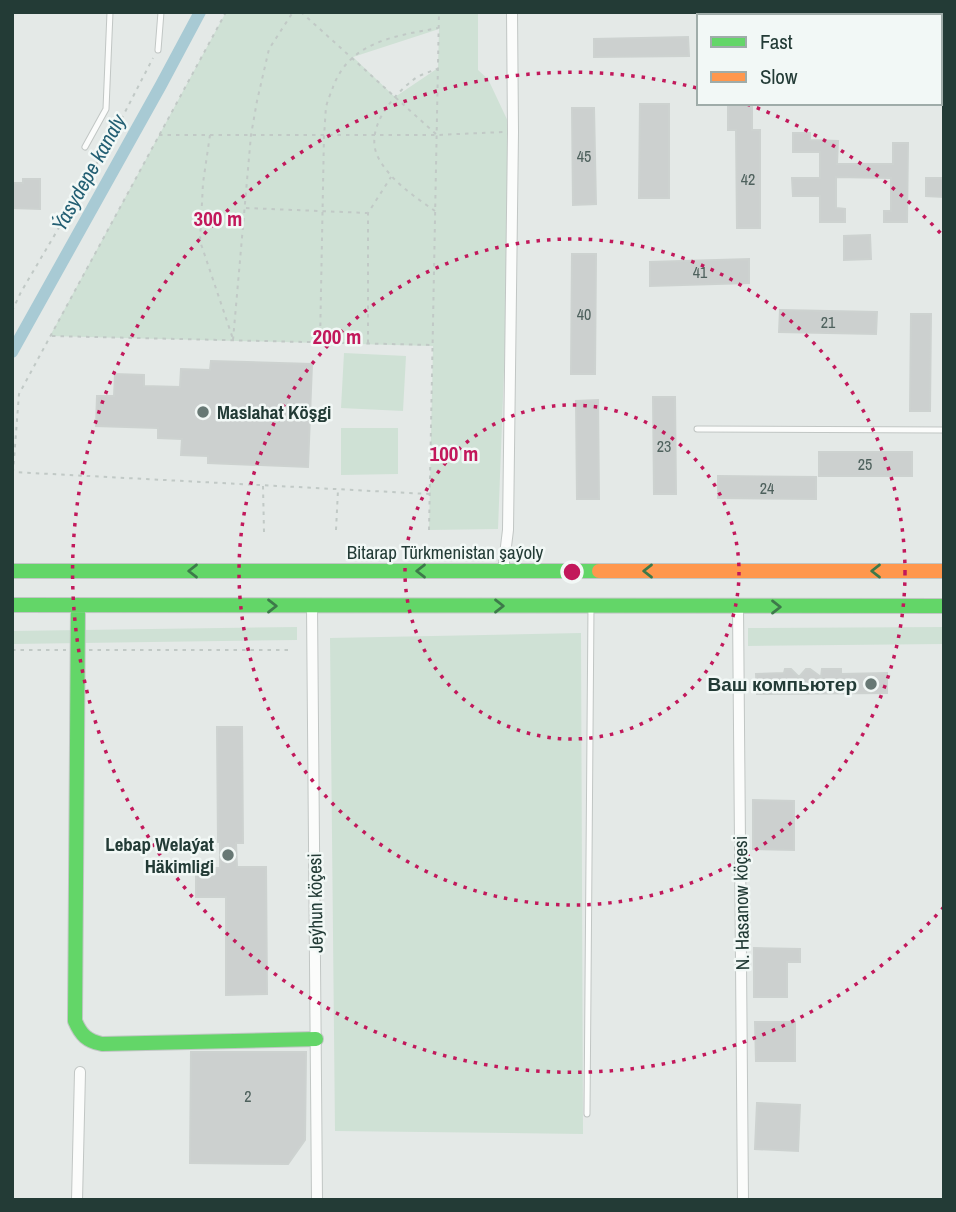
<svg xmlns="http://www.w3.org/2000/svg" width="956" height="1212" font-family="'Archivo Narrow',sans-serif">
<rect width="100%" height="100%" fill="#e4e9e7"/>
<!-- green -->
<path fill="#cfe1d5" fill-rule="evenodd" d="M226 12H478V70L488 79 513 132 498 529 429 530 433 346 50 336ZM439 29 438 68 395 97 353 57Z
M344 353 406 356 403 411 341 408Z
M341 428H398V474L341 475Z
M297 627V640L12 644V631Z
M944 627V644L748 646V628Z
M581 633 583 1134 335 1131 330 638Z"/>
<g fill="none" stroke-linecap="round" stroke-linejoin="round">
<!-- canal -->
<path stroke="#a8cad4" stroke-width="12" d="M12 352 161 85 200 12"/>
</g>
<!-- building -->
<path fill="#ccd0cf" stroke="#cdd2d0" stroke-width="2" d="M688 37 689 56 594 57V39Z
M728 103H752V130H760V228H737L736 130H728Z
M640 104H669V198H639Z
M572 108H594L596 204 573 205Z
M793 133H810V140L838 141 837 164H893V143H908L907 222H884V211H891V178L836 177V208L845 209V222H820V196H793L792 178H820V152H793Z
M926 178H944V197L926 196Z
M23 179H40V209L12 208V183H23Z
M870 235 871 259 844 260V236Z
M572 254H596L595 374H571Z
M749 259V283L650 286V262Z
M780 310 877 312 876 334 779 332Z
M911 314H931L930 411H910Z
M211 361 312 364 308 467 208 463V456L181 455 182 439 158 438V428L96 426 97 396H114L115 374 144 375V386L180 387 181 369 210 370Z
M653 397H675L676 494H654Z
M598 400 599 499H577L576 401Z
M819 452H912V476H819Z
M718 476 816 477V499L718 498Z
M785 669H791L799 677 806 669H810L821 677 822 669H841V674L887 673V693L757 694 756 674 784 673Z
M217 727H242L243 843H236L237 867H266L267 994 226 995V897H196V868H220V842H218Z
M753 800 794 801V850L753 849Z
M754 948 800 949V962H787V997H754Z
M755 1022H795V1061H756Z
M191 1052H306L305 1140 288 1164 190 1163Z
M757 1103 800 1105 798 1151 755 1149Z"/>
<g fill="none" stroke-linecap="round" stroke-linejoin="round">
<defs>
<path id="lane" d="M158 50 161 12
M85 147 106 109 110 12
M697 429 944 430
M587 1114 591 606"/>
<path id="street" d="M503 571 508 530 513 132 512 12
M312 606 317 1200
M738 607 743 1200
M77 1200 80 1072"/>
<path id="fast" d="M12 571H599
M12 605 944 606
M78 605 75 1021C81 1035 87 1041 102 1044L316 1039"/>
<path id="slow" d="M599 571H944"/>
</defs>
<!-- lane casing -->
<use href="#lane" stroke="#c1c6c4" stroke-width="7"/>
<!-- street casing -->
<use href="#street" stroke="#c1c6c4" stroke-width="12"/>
<!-- fast casing -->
<use href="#fast" stroke="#c0c6c4" stroke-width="16"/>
<!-- slow casing -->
<use href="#slow" stroke="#c0c6c4" stroke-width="16"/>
<!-- path -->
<path stroke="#c1c9c6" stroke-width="2" stroke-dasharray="3.5 5" stroke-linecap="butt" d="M226 12 19 394 13 472 429 494
M301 12 437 135
M159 135H437L503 132
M210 135 203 183 200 241 233 339
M246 208 367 213
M435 211C415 197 391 181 379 159 363 131 391 97 413 80 419 75 429 72 437 69
M12 311 21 292 110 141 153 58
M52 336 432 345
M233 340 251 135 257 101 269 49 293 12
M320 343 324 135C325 126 325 117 326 108 327 101 331 93 333 87 350 41 396 36 438 28
M368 343V213L391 177
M263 486 264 532
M336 530 338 490
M429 530 439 12
M12 650H66
M89 650H288"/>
<!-- lane -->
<use href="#lane" stroke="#fbfcfb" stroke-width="5"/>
<!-- street -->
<use href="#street" stroke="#fbfcfb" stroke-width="10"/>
<!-- fast -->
<use href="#fast" stroke="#63d668" stroke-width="14"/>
<!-- slow -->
<use href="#slow" stroke="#ff974d" stroke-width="14"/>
</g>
<!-- one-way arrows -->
<defs><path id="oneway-chevron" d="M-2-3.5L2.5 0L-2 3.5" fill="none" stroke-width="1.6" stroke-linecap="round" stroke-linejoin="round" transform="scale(1.75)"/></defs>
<g stroke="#3d794a">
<use href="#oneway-chevron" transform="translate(193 571) rotate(-180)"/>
<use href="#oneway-chevron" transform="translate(421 571) rotate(-180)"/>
<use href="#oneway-chevron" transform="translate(648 571) rotate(-180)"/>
<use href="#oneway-chevron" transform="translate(876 571) rotate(-180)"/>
<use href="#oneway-chevron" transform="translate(272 606)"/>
<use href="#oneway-chevron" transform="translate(499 606)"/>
<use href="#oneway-chevron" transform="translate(776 607)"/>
</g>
<!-- distance rings -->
<g fill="none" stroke="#c2185b" stroke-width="3.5" stroke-dasharray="3.5 7">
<circle cx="572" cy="572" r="167"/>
<circle cx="572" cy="572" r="333"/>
<path d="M944 907A500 500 0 1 1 697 88M747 104A500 500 0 0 1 944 237"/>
</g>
<!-- markers -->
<g fill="#677874" stroke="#f2f8f6" stroke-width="2.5">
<circle cx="203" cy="412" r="7"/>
<circle cx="871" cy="684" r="7"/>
<circle cx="228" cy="855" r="7"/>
</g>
<g text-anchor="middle" stroke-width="5" stroke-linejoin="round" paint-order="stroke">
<!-- number labels -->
<g font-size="16" fill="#4e615d">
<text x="584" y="162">45</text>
<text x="748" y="185">42</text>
<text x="700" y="278">41</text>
<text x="584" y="320">40</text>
<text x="828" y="328">21</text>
<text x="664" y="452">23</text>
<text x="865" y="470">25</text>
<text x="767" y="494">24</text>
<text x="248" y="1102">2</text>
</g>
<!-- poi labels -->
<g font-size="19" font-weight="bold" fill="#233b36" stroke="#f2f8f6" text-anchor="end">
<text x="217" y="419" text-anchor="start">Maslahat Köşgi</text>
<text x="857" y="691">Ваш компьютер</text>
<text x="214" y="851">Lebap Welaýat<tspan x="214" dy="22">Häkimligi</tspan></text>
</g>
<!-- street labels -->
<g font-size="19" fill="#233b36" stroke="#f2f8f6">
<text x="445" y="559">Bitarap Türkmenistan şaýoly</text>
<text transform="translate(315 903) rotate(-91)" y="7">Jeýhun köçesi</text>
<text transform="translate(741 903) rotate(-91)" y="7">N. Hasanow köçesi</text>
</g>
<!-- water labels -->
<g font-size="21" font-style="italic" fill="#225e72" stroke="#f2f8f6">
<text transform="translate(89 173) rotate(-61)" y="7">Ýasydepe kanaly</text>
</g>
</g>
<circle cx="572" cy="572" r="10" fill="#c2185b" stroke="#f2f8f6" stroke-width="3.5"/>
<g font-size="21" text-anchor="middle" font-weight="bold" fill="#c2185b" stroke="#f2f8f6" stroke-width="5" stroke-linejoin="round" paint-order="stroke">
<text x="218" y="226">300 m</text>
<text x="337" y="344">200 m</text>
<text x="454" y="461">100 m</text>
</g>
<!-- border -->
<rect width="956" height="1212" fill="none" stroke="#233b36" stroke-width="28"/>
<!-- legend -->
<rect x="697" y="14" width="245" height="91" fill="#f2f8f6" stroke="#9faca9" stroke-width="2"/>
<rect x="711" y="37" width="35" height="10" fill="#63d668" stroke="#9faca9" stroke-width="2"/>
<text x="760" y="49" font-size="21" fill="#233b36">Fast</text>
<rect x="711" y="72" width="35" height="10" fill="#ff974d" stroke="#9faca9" stroke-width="2"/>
<text x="760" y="84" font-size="21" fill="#233b36">Slow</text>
</svg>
